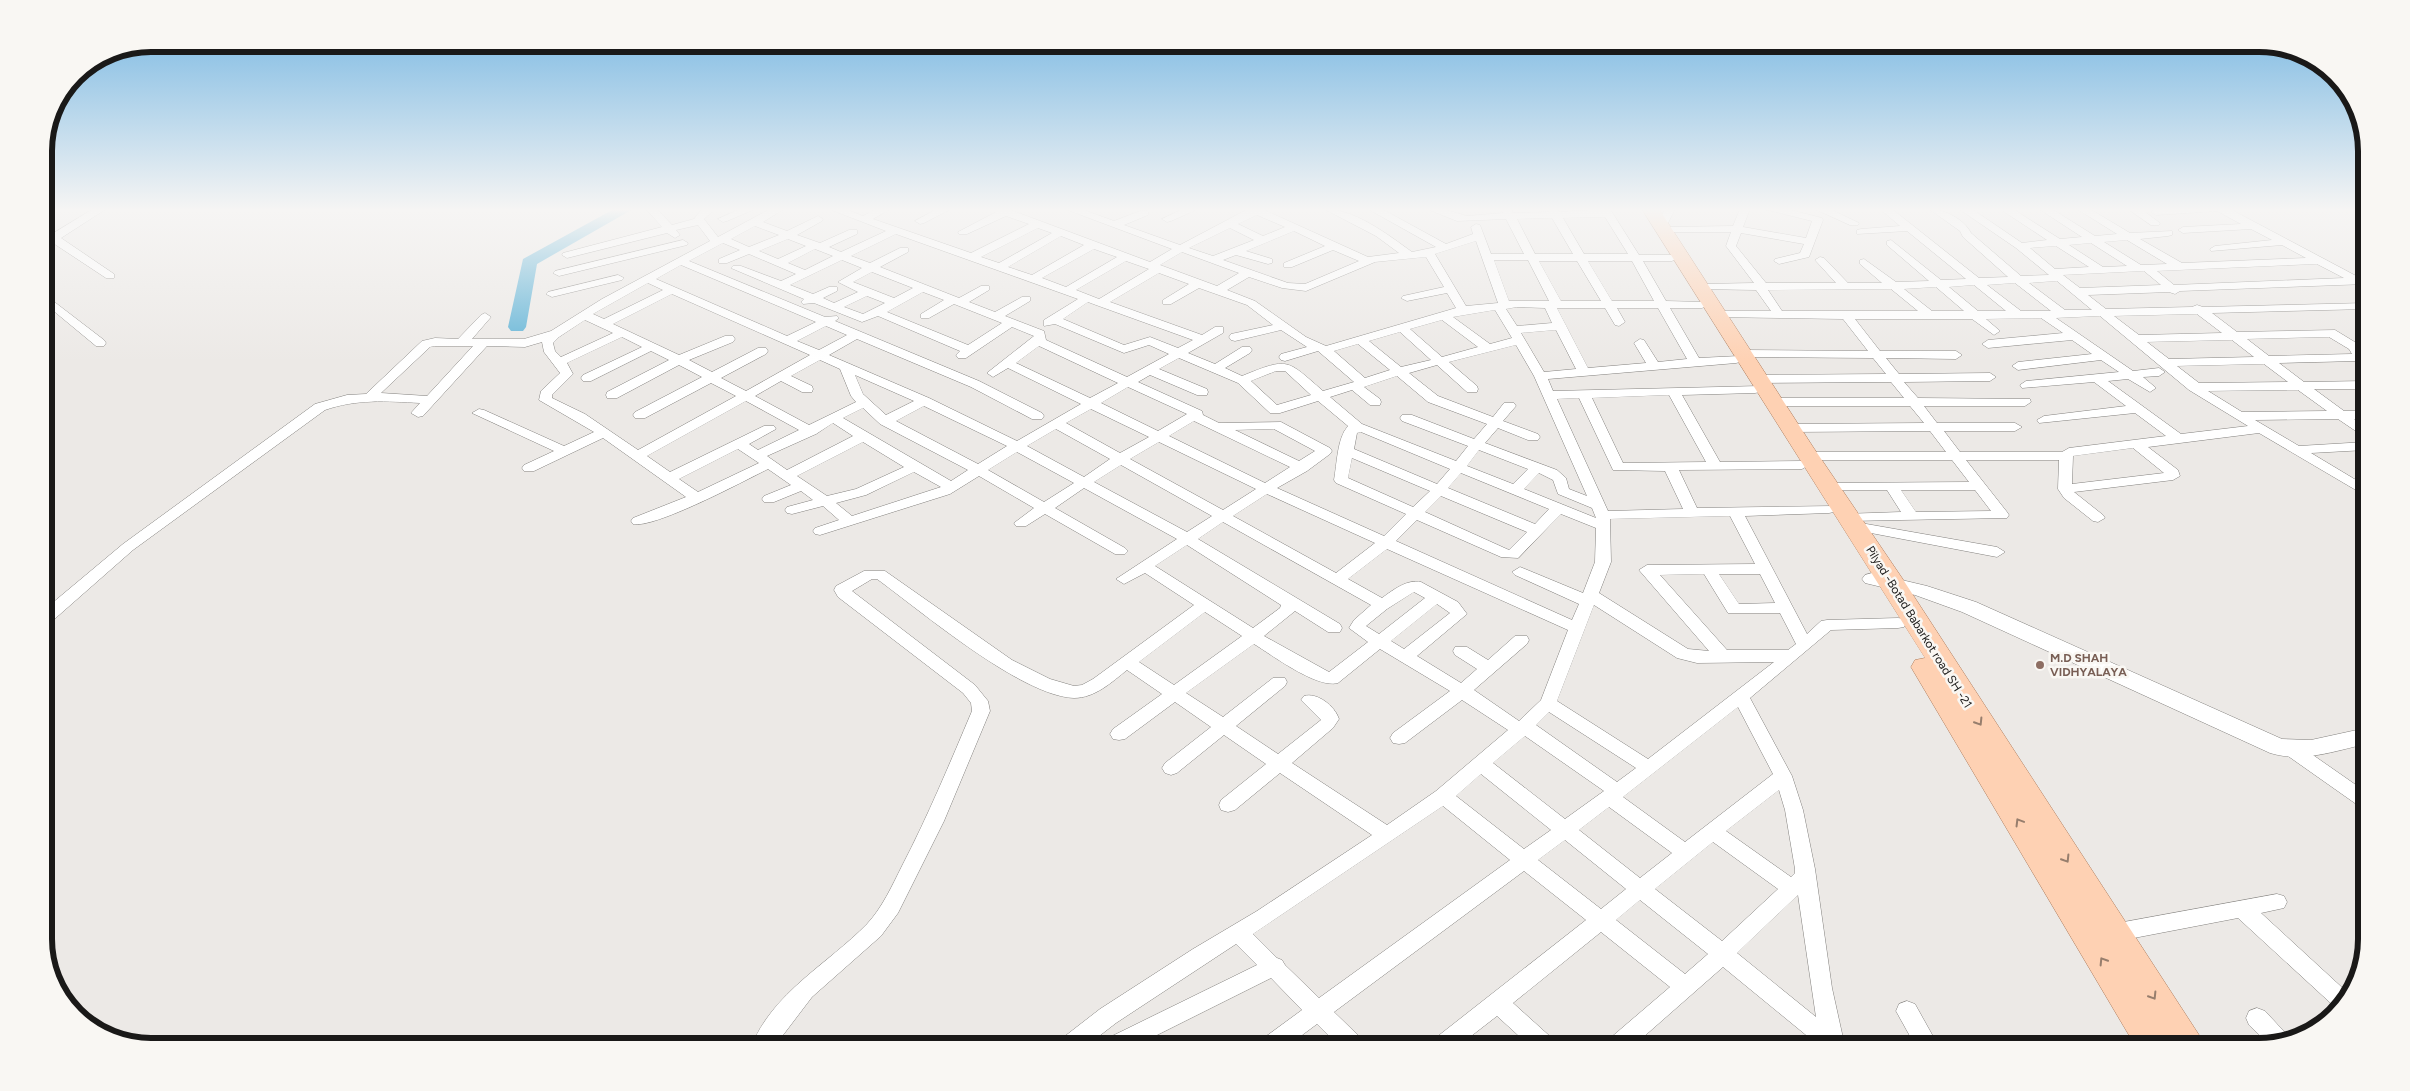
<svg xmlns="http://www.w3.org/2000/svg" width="2410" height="1091" font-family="Figtree,sans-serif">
<rect width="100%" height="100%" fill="#ece9e6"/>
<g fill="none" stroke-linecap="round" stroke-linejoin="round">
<!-- river -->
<path fill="#60b3d6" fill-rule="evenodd" d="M614 209H633L537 264 526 327 523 331H511L508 327 523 259Z"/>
<defs>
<path id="minor" d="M44 209H56L44 216Z
M93 209H106L61 238 114 274V278H106L53 243 44 247V239Z
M646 209H657L672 225 694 219 702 209H715L704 219 718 237 770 209H784L763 222 787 231 818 216 823 219 822 221 797 235 820 243 849 230H857V234L829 247 841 252 886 231 829 209H845L863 216 876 209H890L873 219 971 253 1029 224 1006 216 967 234H959L958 232 996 212 992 209H1008L1150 262 1172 249 1065 209H1081L1114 221 1140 211H1148V215L1124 225 1180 245 1248 209H1262L1368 257 1399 253 1376 236 1324 209C1355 209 1387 234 1412 252L1436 247 1368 209H1382L1446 244 1473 234 1471 227 1476 224 1480 225 1491 254H1524L1506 219 1457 221 1427 209H1443L1467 216 1503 213 1501 209H1511L1513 213 1549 212 1547 209H1557L1559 212 1610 209 1639 255H1672L1677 258 1672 261H1643L1666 301 1702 302 1708 305 1702 308H1670L1699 358 1739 356 1740 351 1744 350 1868 351 1843 319 1716 317V313L1720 311H1771L1756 290 1697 289 1695 287 1701 284 1754 283 1726 246 1731 232H1659L1656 227 1665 209H1675L1666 227 1733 226 1740 209H1750L1743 227 1806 238 1812 221 1764 209H1787L1822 218 1823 220 1809 257 1779 264 1774 261 1775 259 1800 253 1804 244 1741 233 1736 246 1766 283H1836L1815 260 1820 257 1824 258 1848 283H1882L1860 264V260L1864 259 1896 282 1929 281 1887 245V241L1891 240 1941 280 1966 279 1907 231 1857 234V230L1861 229 1900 226 1880 209H1892L1979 278 2008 277 1963 237 1960 231 1929 209C1944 209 1964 219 1971 233L2021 276 2049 275 2016 248 1959 209H1972L2022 243 2047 240 2000 209H2013L2060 239 2082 237 2039 209H2052L2095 236 2117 234 2077 209H2090L2130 233 2172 231V235L2168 236 2140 239 2182 263 2306 258 2282 245 2211 251 2210 249 2215 246 2272 240 2251 229 2183 233 2178 230 2183 227 2241 224 2217 211 2156 215 2151 212 2154 209H2230L2360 278H2366V284L2180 291 2175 294 2169 292 2088 295 2106 309 2192 307 2197 305 2203 307 2366 303V309L2212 313 2237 332 2335 330 2358 344 2366 355V370L2362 369 2357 361 2279 363 2304 382 2366 381V389H2314L2344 411H2366V419H2354L2366 428V438L2338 419 2255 420 2299 446 2366 442V450L2311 453 2366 486V496L2259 433 2148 447 2178 470 2180 476 2173 480 2074 492 2103 515 2105 518 2098 522 2093 521 2064 498 2058 489 2059 460H1966L2007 512 2009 515 2007 518 1848 521 1843 520 1841 517 1843 514 1901 512 1887 490H1828L1823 489 1821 486 1823 483 1969 482 1952 460H1808L1801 456 1808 452H1946L1930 431 1790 432 1783 428 1790 424 1924 423 1910 406H1774L1768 402 1774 398H1904L1891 382 1759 383 1753 379 1759 375 1886 374 1873 358 1741 357 1740 362 1736 363 1548 379 1553 391 1760 386 1761 389 1760 392 1755 393 1682 395 1720 462 1802 461 1809 465 1802 469 1679 470 1697 508 1834 506 1836 509 1834 512 1829 513 1745 516 1807 634 1821 621 1827 620 1898 618 1904 619 1906 623 1904 627 1898 628 1831 630 1750 698 1792 776 1803 810 1815 869 1832 988 1845 1047H1797L1806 1035 1723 967 1632 1047H1605L1608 1040 1670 987 1601 932 1513 1003 1554 1040 1557 1047H1531L1497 1016 1457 1047H1430L1433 1040 1586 920 1524 871 1334 1012 1363 1040 1366 1047H1340L1317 1024 1286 1047H1258L1261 1040 1302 1010 1271 978 1133 1047H1101L1104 1040 1257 965 1236 944 1116 1023 1085 1047H1057L1060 1040 1100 1009 1193 949 1257 911 1372 835 1280 773 1235 810 1228 812 1221 810 1219 805 1221 800 1266 764 1224 735 1177 773 1171 775 1165 773 1162 768 1165 763 1211 727 1175 702 1125 739 1119 740 1113 739 1110 734 1113 729 1162 694 1127 670C1112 682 1095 698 1074 698 1021 696 921 611 877 579H872L852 591 975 685 988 701 990 711 944 821 898 913 881 936 812 997 774 1047H751C773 992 828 964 867 924 882 908 892 886 902 866 928 816 950 763 972 711L971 703 963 693 838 597 834 590 836 586 864 571H885L1012 660 1050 679 1074 686 1082 685 1093 679 1194 605 1145 573 1124 584 1116 579 1177 539 1084 488 1055 508 1125 548 1128 551 1125 554H1115L1045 514 1026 526H1016L1014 523 1034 508 979 476 950 494 820 535 815 534 813 531 815 528 839 520 823 506 792 514 787 513 785 510 787 507 813 500 801 491 774 502H764L762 499 764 496 791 485 768 469C744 481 654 529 633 524L631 521 633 518 686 497 603 438 534 471H524L522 468 524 465 554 451 472 413 479 409 484 410 564 446 594 432 539 400 541 391 560 373 544 352 542 342 525 347 487 346 423 416 418 417 411 413 420 403C387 401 356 399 325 410L133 550 50 623 44 624V610L123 544 315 404 347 395 366 394 422 341 435 338 458 339 481 315 485 313 491 317 472 339H524L551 331 602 299 710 241 698 225 676 230 680 235 675 238 667 233 567 258 562 255 563 253 662 227ZM1257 215 1285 227 1263 236 1238 224ZM1605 217 1628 254H1584L1563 218ZM1552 218 1573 254H1535L1517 219ZM755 226 779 235 749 247 731 239ZM1038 228 1052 233 999 263 981 257ZM1230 228 1254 240 1213 256 1189 248ZM1294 231 1325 246 1284 263V267H1292L1333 250 1359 261 1305 284 1288 283 1223 260 1236 255 1268 264 1272 263V259L1246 251ZM896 234 1078 299 1044 320V326L1055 324 1124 353 1149 345 1169 354 1127 377 1046 340 1044 331 1005 316 1030 301V297H1022L995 312 969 302 989 290V286H981L959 298 880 267 908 252V248H900L870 263 851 256ZM1061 236 1084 245 1032 275 1008 267ZM788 239 806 246 778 259 759 251ZM2127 240 2167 264 2141 265 2104 242ZM1476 241 1498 303 1466 306 1435 254ZM723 243 740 250 719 259V263H727L749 254 796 274 781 281 741 266H733L731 268 804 299 801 302 803 304 814 303 862 322 878 316 960 351 956 355 958 358H966L1012 327 1034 336 987 373 993 377 1008 368 1081 404 1017 441 929 398 829 355 857 339 971 387 1032 419H1042L1044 416 1042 413 979 381 835 321 839 318 837 316 825 317 689 261ZM2091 243 2127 266 2103 267 2069 245ZM2056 246 2089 267 2055 269 2030 248ZM815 249 833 256 805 270 788 263ZM1094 249 1117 257 1066 287 1042 278ZM1182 252 1239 273 1217 286 1160 265ZM1426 257 1444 287 1403 296 1401 298 1407 301 1447 293 1456 308 1326 346 1306 337 1255 301 1227 290 1249 277 1282 288 1306 291 1375 262ZM842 260 862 268 838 282 858 292 834 303 823 298 837 291V287H829L813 294 790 285ZM1494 260H1528L1549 301H1509ZM1126 261 1149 269 1099 299 1076 290ZM1539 261H1577L1601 301H1561ZM1588 261H1632L1654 301H1612ZM2317 264 2344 278 2174 285 2157 271ZM681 265 816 322 787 336 656 279ZM2144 271 2161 285 2080 288 2063 275ZM872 272 913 288 894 298 853 282ZM1159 273 1189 284 1163 300V304H1171L1199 288 1247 305 1273 325 1231 334 1229 337 1231 340 1235 341 1281 330 1307 347 1281 354 1279 357 1281 360 1285 361 1318 351 1354 382 1323 391C1286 359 1289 357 1242 376L1225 368 1250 353 1252 350 1250 347H1242L1215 364 1188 353 1223 333V327H1215L1202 335 1110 302ZM2057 281 2092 310H2065L2029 283ZM648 283 663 290 604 319 593 314ZM2015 283 2051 311H2021L1987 285ZM1974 285 2006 311H1978L1949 287ZM1936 287 1964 311H1932L1904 289ZM1891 289 1918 311H1782L1768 290ZM923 292 944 300 921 314V318H929L954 304 1002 323 968 345 887 312ZM672 294 810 355 746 391 721 378 766 354 768 351 766 348H758L712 372 689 360 733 342 735 339 733 336H725L679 355 613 324ZM867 296 885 303 863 314 844 307ZM1088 302 1096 305 1193 340 1178 348 1150 337 1124 345 1063 319ZM1517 307 1545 308 1552 323 1517 326 1506 309ZM1557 308H1605L1615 325 1619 326 1625 322 1617 308H1658L1687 359 1658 362 1644 340 1640 339 1634 343 1646 363 1588 368ZM1495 310 1512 338 1490 344 1453 317ZM2197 314 2222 333 2139 335 2114 316ZM2100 316 2189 390 2248 426 2181 434 2108 381 2128 379 2150 392 2156 388 2143 377 2159 376 2165 372 2159 368 2133 371 2056 318ZM2041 318 2063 333 1988 340 1982 344 1988 348 2072 340 2092 354 2018 362 2012 366 2018 370 2101 360 2119 372 2026 381 2020 385 2022 388 2094 382 2126 406 2044 416 2037 420 2039 423 2135 413 2166 436 2069 448 2062 452H1960L1944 431H2015L2022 427 2015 423H1937L1924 406H2025L2031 402 2030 399 1918 398 1904 382 1990 381 1996 377 1990 373 1899 374 1886 358 1956 359 1962 355 1956 351H1880L1855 319H1972L1994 335 2000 331 1986 319ZM585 320 613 333 561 357 555 351 553 343 559 337ZM1442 320 1478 347 1442 357 1410 329ZM826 326 847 335 819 350 797 341ZM1556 330 1576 369 1544 372 1521 333ZM1400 332 1431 360 1401 367 1369 341ZM622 337 642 347 583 375 581 378 583 381H591L651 351 669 360 607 392 606 395 607 398H617L679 365 702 377 635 412 633 415 635 418H645L711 383 736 396 638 450 585 414 552 398V395L573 374 567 363ZM2329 337 2349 349 2352 354 2269 356 2247 339ZM2232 340 2254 357 2169 359 2147 342ZM1358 344 1390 370 1365 378 1334 351ZM1516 345 1534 376 1587 496 1569 489 1566 478 1557 470 1485 443 1498 428 1528 440H1538L1540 437 1538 434 1503 421 1516 406 1514 403H1504L1493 417 1438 396 1409 373 1437 365 1467 392H1477L1478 389 1477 386 1449 362ZM435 346H473L427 396 381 393 430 347ZM1039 346 1118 383 1090 398 1016 363ZM1179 358 1238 383 1270 413H1280L1318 401 1348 426C1337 438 1337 464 1334 480L1336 483 1406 514 1384 536 1277 488 1307 471 1330 454 1332 451 1330 448 1281 422 1219 423 1203 415 1202 411 1138 382 1150 375 1197 395H1207L1208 392 1207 389 1159 369ZM820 360 840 369 851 396 856 402 809 425 755 396 781 381 802 392H812L813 389 812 386 791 376ZM2264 364 2288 382 2199 383 2177 366ZM1276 371H1285L1311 395 1277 405 1251 381ZM855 375 914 401 886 415 863 394ZM1397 376 1428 402 1487 424 1474 439 1412 415H1402L1400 418 1402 421 1468 446 1456 461 1362 424 1330 397 1352 390 1370 405H1380L1381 402 1380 399 1364 387ZM1128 387 1187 414 1158 431 1101 403ZM2298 390 2327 411 2242 412 2208 391ZM1669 395 1706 462 1623 463 1592 398ZM1579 398 1613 470 1665 471 1683 509 1608 511 1557 399ZM746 401 799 430 758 450 749 444 776 429 774 426H764L670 472 647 456ZM924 406 1007 446 978 464 896 421ZM863 408 880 424 968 470 951 481 843 418ZM1091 409 1149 437 1120 453 1066 423ZM1194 421 1290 467 1265 483 1169 436ZM833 423 853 436 787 470 767 456 816 434ZM1056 429 1110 459 1084 477 1027 446ZM1274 429 1315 451 1299 461 1235 430ZM1361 432 1450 469 1437 484 1354 449 1357 433ZM863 442 904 467 856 489 827 496 797 476ZM1159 442 1256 489 1223 510 1130 459ZM2133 448 2164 473 2072 484 2073 456ZM738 449 759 463 698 492 679 479ZM1479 450 1528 469 1513 484 1467 466ZM1017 452 1074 483 1044 502 988 470ZM1352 458 1430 491 1413 507 1348 478ZM1121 465 1212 516 1187 532 1094 482ZM914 472 941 487 852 516 836 503 866 495ZM1461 473 1549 509 1535 524 1448 488ZM1539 473 1553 480 1558 494 1592 508 1596 518 1524 489ZM1901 490H1975L1991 511 1916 512ZM1267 494 1375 543 1336 573 1233 516ZM1441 496 1527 532 1509 550 1425 512ZM1561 514 1596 528 1595 562 1583 593 1525 569 1520 567 1512 572 1515 575 1579 604 1572 620 1396 541 1417 520 1501 557 1518 558ZM1730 516 1755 564 1647 565 1639 570 1709 651 1688 649 1599 593 1611 562 1610 519ZM1223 522 1371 605 1354 620 1349 628 1368 642 1329 672 1264 636 1295 611 1328 632H1340L1342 628 1340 624 1198 539ZM1187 545 1281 605 1280 608 1253 628 1155 566ZM1387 549 1568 630 1541 700 1519 721 1474 690 1527 644 1529 640 1527 636H1515L1488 660 1467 647H1455L1453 651 1455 655 1477 669 1461 683 1417 656 1467 614 1458 602 1421 582C1407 579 1393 590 1382 598L1348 579ZM1704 574 1728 613H1780L1796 644 1788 650H1727L1660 575ZM1719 574H1760L1775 603 1739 604ZM1414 592 1425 598 1379 634 1366 626 1387 609ZM1437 604 1450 613 1404 649 1391 641ZM1594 605 1677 658 1697 663 1774 662 1648 759 1557 701ZM1205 612 1242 636 1174 685 1139 662ZM1254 644C1272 655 1317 689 1338 683L1380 649 1450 691 1393 733 1390 738 1393 743 1399 744 1405 743 1462 700 1508 730 1436 791 1387 825 1292 763 1333 728 1339 719C1335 706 1317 692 1304 696L1301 700 1321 720 1278 754 1236 726 1285 686 1287 682 1285 678H1273L1223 717 1186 693ZM1738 707 1773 774 1685 842 1623 797ZM1549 712 1636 768 1617 782 1536 725ZM1525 736 1604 791 1565 819 1493 763ZM1481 774 1551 830 1524 849 1456 796ZM1779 790 1785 810 1795 869V873L1791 877 1726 831ZM1443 806 1510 860 1319 998 1285 965 1282 960 1277 958 1253 934ZM1609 807 1672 853 1640 878 1579 830ZM1565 840 1626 889 1601 909 1538 860ZM1713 842 1778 889 1722 941 1655 889ZM1798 895 1816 1017 1737 953ZM1640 900 1708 954 1685 974 1616 920Z
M740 209 753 210 727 221 723 222 718 219Z
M937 209H951L924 223 920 224 915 221Z
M1183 209H1198L1171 221 1167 222 1162 219Z
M1815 209H1830L1859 223 1858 225H1850Z
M2128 209H2141L2160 223 2159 225H2151Z
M683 240 688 243 687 245 559 276 553 273 555 271Z
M618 275 624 278 622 280 552 297 546 294 548 292Z
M44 294 104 340 106 343 104 346H96L44 303Z
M1855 522 1997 547 2005 552 1997 557 1850 529 1848 526Z
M2294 744 2300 746 2366 792V808L2359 806 2288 756 2285 751 2288 746Z
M2277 894 2284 896 2287 902 2284 908 2261 913 2348 993 2336 1008 2238 918 2113 942 2106 939 2103 933 2106 927 2113 924Z
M1907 1001 1915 1004 1939 1047H1916L1896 1011 1899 1004Z
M2257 1008 2265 1011 2290 1038 2269 1044 2249 1025 2246 1018 2249 1011Z"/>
<path id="tertiary" d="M1872 573 1927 586 1976 602 2282 739 2311 740 2366 728V744C2334 751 2303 763 2270 753L1962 612 1915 595 1865 583 1862 579 1865 575Z"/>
<path id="primary" d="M1642 209H1659L1813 447 1902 578 2199 1035 2204 1047H2136L1911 667 1915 660 1925 658Z"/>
</defs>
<!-- minor casing -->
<use href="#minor" stroke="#83817e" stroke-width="1"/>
<!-- tertiary casing -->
<use href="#tertiary" stroke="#83817e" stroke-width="1"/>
<!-- primary casing -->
<use href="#primary" stroke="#ae7c5c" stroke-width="1"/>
<!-- minor -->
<use href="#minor" fill="#fff" fill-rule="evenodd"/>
<!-- tertiary -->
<use href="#tertiary" fill="#fff" fill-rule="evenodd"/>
<!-- primary -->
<use href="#primary" fill="#fed1b3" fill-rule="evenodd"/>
</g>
<!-- one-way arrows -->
<defs><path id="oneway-chevron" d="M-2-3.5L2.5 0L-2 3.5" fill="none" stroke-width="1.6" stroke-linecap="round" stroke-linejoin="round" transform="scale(1.25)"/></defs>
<g stroke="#977e6d">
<use href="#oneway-chevron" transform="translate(1979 722) rotate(58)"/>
<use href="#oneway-chevron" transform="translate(2019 822) rotate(-121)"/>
<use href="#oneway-chevron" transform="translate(2066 859) rotate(58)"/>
<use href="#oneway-chevron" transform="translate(2103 961) rotate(-122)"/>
<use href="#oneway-chevron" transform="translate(2153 996) rotate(58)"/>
</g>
<!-- sky -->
<linearGradient id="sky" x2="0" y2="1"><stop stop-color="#71b4e1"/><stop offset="0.58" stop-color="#f6f5f4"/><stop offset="1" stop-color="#f6f5f4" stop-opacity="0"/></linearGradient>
<rect width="2410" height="362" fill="url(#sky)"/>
<!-- markers -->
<circle fill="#8d6e63" stroke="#f9f7f3" stroke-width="2" cx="2040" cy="665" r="5"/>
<g text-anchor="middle" stroke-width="5" stroke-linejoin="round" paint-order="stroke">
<!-- street labels -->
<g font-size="12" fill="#1a1918" stroke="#f9f7f3">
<text transform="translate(1919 627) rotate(58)" y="4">Pilyad -Botad Babarkot road SH -21</text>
</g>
<!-- education labels -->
<g font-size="12" font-weight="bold" fill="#785e54" stroke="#f9f7f3" text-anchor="start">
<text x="2050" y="662">M.D SHAH<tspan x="2050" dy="14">VIDHYALAYA</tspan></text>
</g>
</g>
<!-- crop -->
<path d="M0 0H2410V1091H0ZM151 52H2259A99 99 0 0 1 2358 151V939A99 99 0 0 1 2259 1038H151A99 99 0 0 1 52 939V151A99 99 0 0 1 151 52Z" fill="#f9f7f3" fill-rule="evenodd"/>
<path fill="none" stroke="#1a1918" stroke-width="6" d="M151 52H2259A99 99 0 0 1 2358 151V939A99 99 0 0 1 2259 1038H151A99 99 0 0 1 52 939V151A99 99 0 0 1 151 52Z"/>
</svg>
